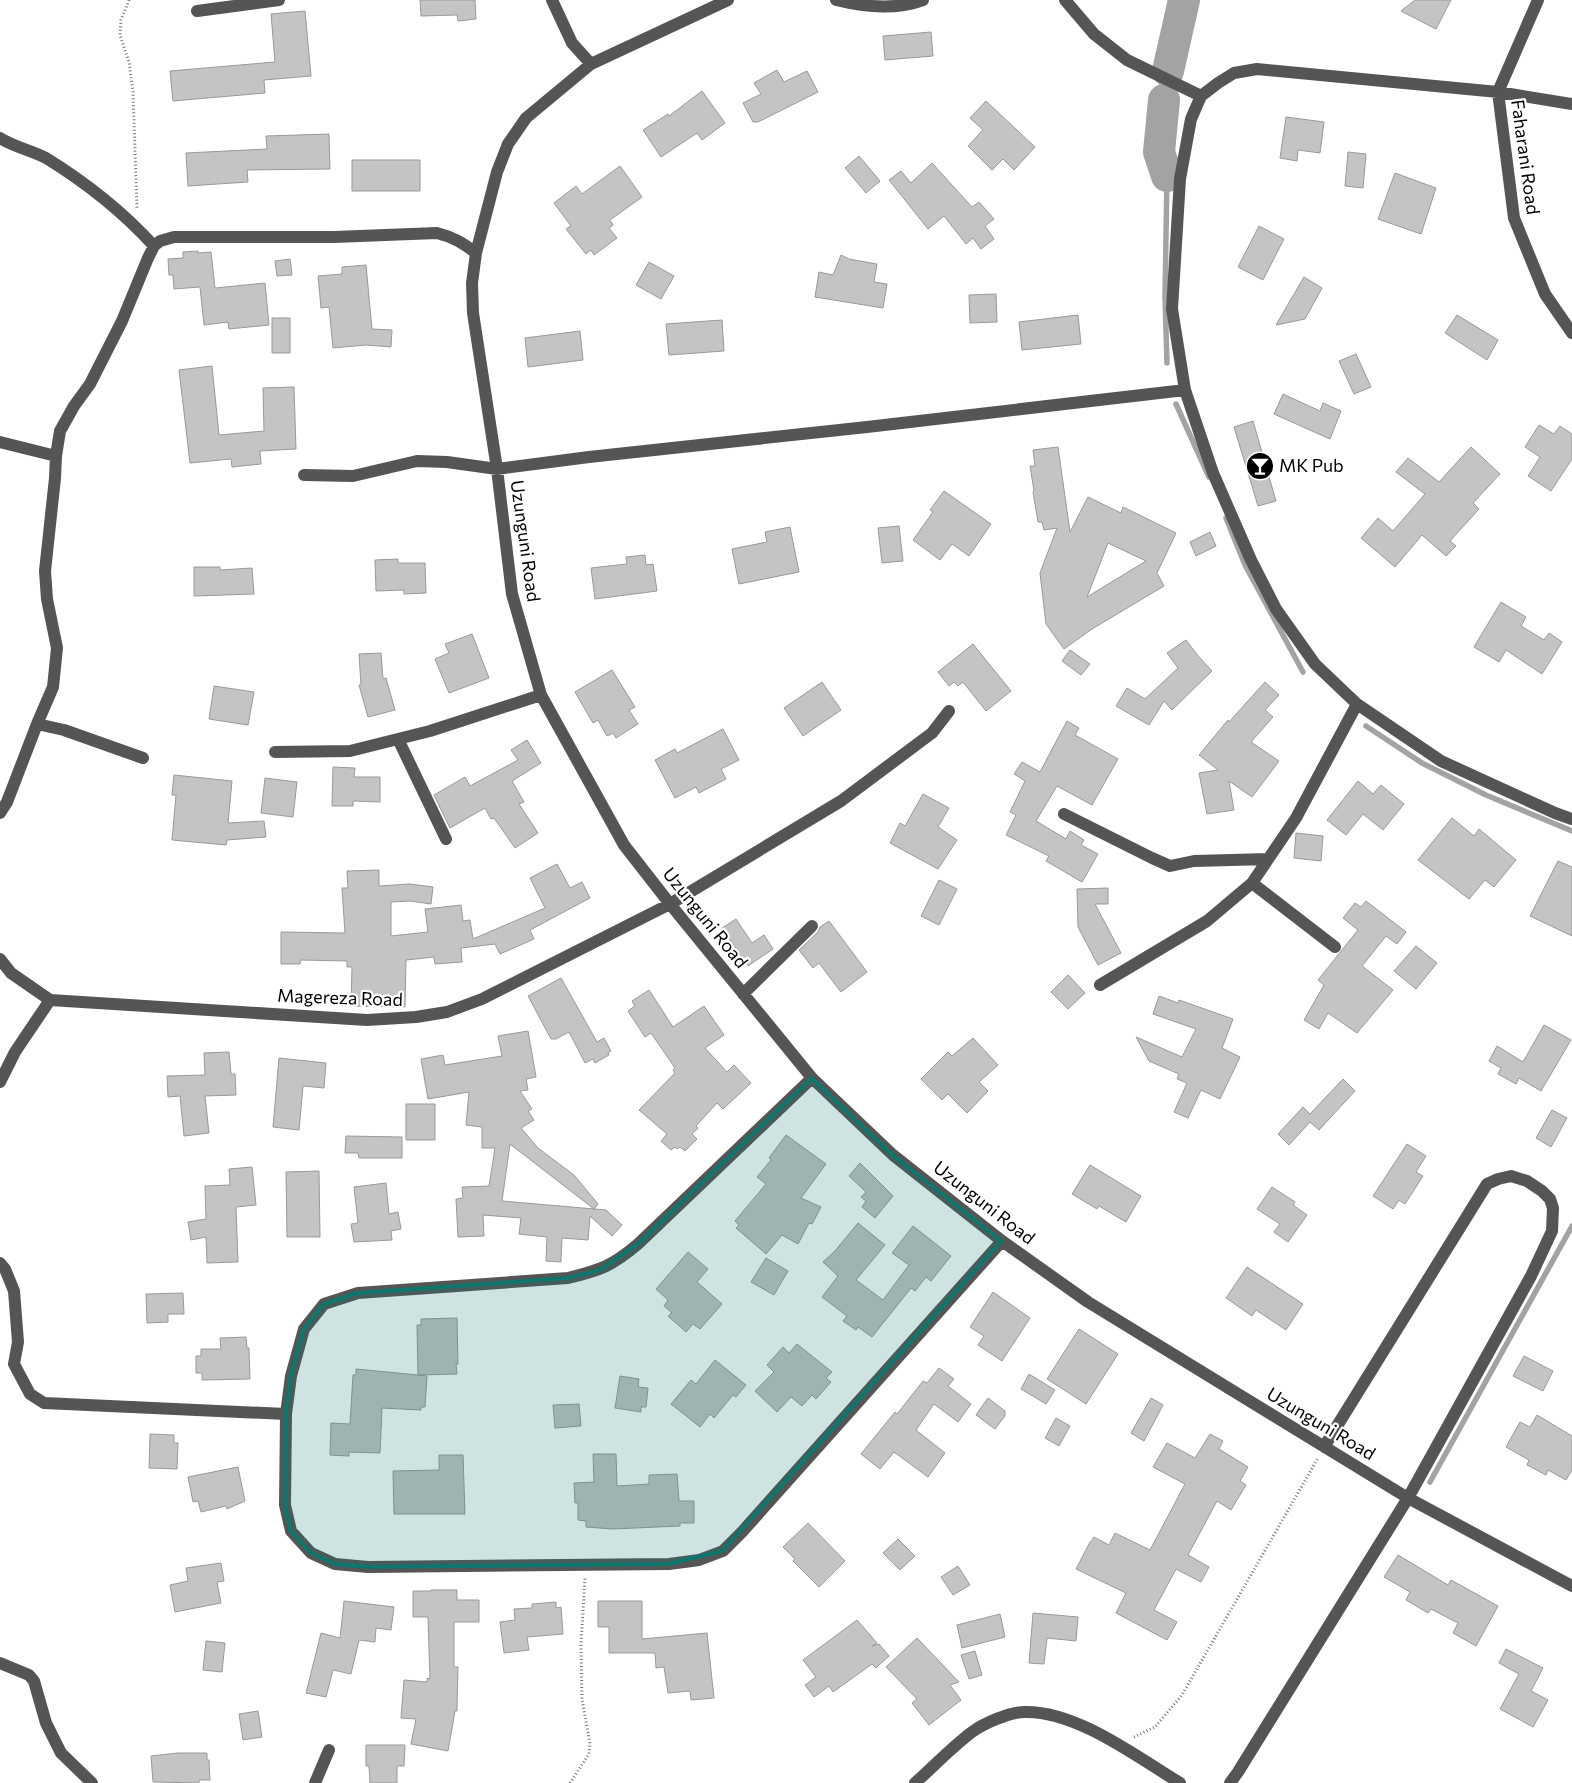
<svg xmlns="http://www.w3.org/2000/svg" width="1572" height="1783" font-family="Commissioner,sans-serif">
<rect width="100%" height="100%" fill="#fff"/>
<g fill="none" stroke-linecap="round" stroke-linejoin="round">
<!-- stream -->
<path stroke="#a3a3a3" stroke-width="5.5" d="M1167 363 1165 297 1167 176
M1176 404 1209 477
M1226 518 1245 565 1303 672
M1366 726 1422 763 1486 795 1572 831
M1430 1482 1572 1226"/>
<!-- river -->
<path stroke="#a3a3a3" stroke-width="32" d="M1168 71 1184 0
M1164 100 1159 152 1167 176"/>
</g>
<!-- building -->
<path fill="#c4c4c4" stroke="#999" fill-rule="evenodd" d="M420 0H475L476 19 458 21 457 15 421 16Z
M1415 0H1451L1436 29 1401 11Z
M305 11 311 76 264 80 265 93 173 101 170 71 275 62 271 14Z
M931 32 933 56 885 60 883 36Z
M777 70 784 82 807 71 818 92 758 122H753L743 103 761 94 754 83Z
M702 91 725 123 702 140 697 133 661 157 643 130 668 114 669 116Z
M986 101 1035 147 1014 170 1003 159 992 170 968 146 983 130 970 118Z
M1286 117 1324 122 1320 153 1298 150 1297 161 1280 158Z
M329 134 330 169 247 170 248 182 188 186 186 153 267 149 266 136Z
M1348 152 1366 154 1363 188 1345 186Z
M859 156 880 181 866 193 845 168Z
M352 160H420V191H352Z
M932 163 972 207 979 202 994 219 985 226 994 239 981 249 973 238 966 244 944 216 928 229 889 180 901 171 911 183Z
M620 166 642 197 610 220 613 225 609 228 617 238 594 255 591 250 586 254 566 229 571 226 554 203 576 186 582 194Z
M1395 173 1436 188 1421 234 1378 219Z
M1259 226 1284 239 1263 280 1238 267Z
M198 251V253L211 252 215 288 265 283 269 325 229 329 228 322 204 325 200 287 174 289 173 275H169L168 259 183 258V252Z
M841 255 849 259 877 264 874 282 887 284 883 308 815 297 819 272 833 275Z
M290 259 292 275 277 276 275 261Z
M649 262 674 276 661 299 636 285Z
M366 265 372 329 392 330 391 347 366 345 333 348 329 307 321 308 318 276 342 274V267Z
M1304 277 1322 288 1305 319 1276 325Z
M996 294 997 322 970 323 969 295Z
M1078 315 1081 344 1022 350 1019 322Z
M1457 315 1498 340 1487 360 1445 333Z
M272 318H290V353H272Z
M722 320 724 351 669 355 666 324Z
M580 331 583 360 528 367 525 338Z
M1356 354 1371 387 1354 394 1339 361Z
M212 366 219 435 264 431 263 388 294 387 296 449 260 451 261 464 232 467 231 459 190 463 179 370Z
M1283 394 1320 411 1323 403 1341 411 1330 439 1274 414Z
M1253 421 1276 501 1258 506 1234 427Z
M1539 425 1554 434 1560 426 1572 434V459L1551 491 1528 476 1540 457 1525 447Z
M1058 447 1070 532 1088 497 1121 513 1123 507 1176 533 1157 573 1164 586 1092 629 1064 649 1046 624 1040 573 1057 528 1044 530 1042 522H1038L1033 492 1034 491 1030 466H1035L1033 450ZM1108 543 1146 561 1087 597Z
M1471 447 1500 474 1473 503 1479 509 1450 541 1456 546 1446 556 1422 535 1395 567 1361 538 1378 518 1393 531 1425 494 1396 472 1408 458 1439 482Z
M944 491 991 524 969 556 952 544 940 560 913 540 933 512 930 510Z
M899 526 903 561 882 563 878 528Z
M790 527 799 572 739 584 732 549 767 542 765 532Z
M1210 532 1216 546 1196 556 1190 542Z
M645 555 646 565 653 564 657 591 595 599 591 568 627 564 626 557Z
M398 559V563H425L426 593 404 594V590L376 591 375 560Z
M194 567H220V570L252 568 254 594 194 596Z
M1501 602 1526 617 1521 626 1544 640 1549 633 1562 642 1542 674 1506 650 1499 662 1474 647Z
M472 634 489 678 449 693 435 659 449 653 445 644Z
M1186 640 1199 657 1212 671 1172 710 1164 701 1149 725 1116 706 1127 688 1145 699 1178 668 1167 653Z
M973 644 1011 691 986 711 963 682 958 686 954 682 949 686 938 672Z
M1070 650 1090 664 1081 675 1062 661Z
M381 653 383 679 386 678 395 710 368 717 359 685H361L359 654Z
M612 670 635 707 629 710 638 724 616 738 613 733 607 736 598 720 593 723 575 692Z
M822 682 841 710 803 736 784 708Z
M1265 682 1279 695 1265 710 1273 717 1251 742 1279 761 1252 797 1229 781 1234 810 1207 814 1199 773 1218 770 1199 755 1228 720 1229 722Z
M214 686 254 692 248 725 209 719Z
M1067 721 1079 728 1075 735 1118 759 1092 805 1057 786 1036 821 1066 839 1070 831 1084 840 1081 845 1098 854 1082 882 1046 861 1049 856 1006 835 1016 815 1010 812 1025 781 1014 774 1022 762 1040 772Z
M723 729 739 760 721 769 726 779 699 793 696 787 675 798 655 760 675 749 677 753Z
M527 740 541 763 512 781 524 802 519 804 538 833 515 848 494 818 491 819 485 808 450 828 434 795 465 777 470 786 518 760 511 750Z
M333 767 355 768 354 777H380V802L353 801V806H332Z
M174 775 232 781 228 823 264 821 266 837 227 840 226 845 172 840 176 795H172Z
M265 778 297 782 293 817 261 813Z
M1358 781 1373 794 1381 785 1404 804 1383 830 1363 814 1346 835 1327 820Z
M923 794 949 808 938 827 957 840 938 869 890 843 900 823 905 826Z
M1452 818 1474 836 1479 829 1516 860 1494 887 1485 880 1469 899 1418 860Z
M1296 833 1323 836 1321 861 1294 858Z
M1558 861 1572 867V936L1530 916Z
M557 864 570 888 582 882 590 898 530 930 534 939 500 954 495 944 461 948 462 962 435 964 434 957 406 960 405 1007 351 1006 352 967H347V961L301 960 300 964H281V932L345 933 342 888H348L347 871 379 870V886L410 884 433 887 431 904 410 901 391 902V936L428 932 425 909 461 905 463 921 470 920 473 939 545 908 530 878Z
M939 880 957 889 939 925 921 916Z
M1108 888V904H1095L1121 953 1098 965 1078 927 1077 889Z
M1366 901 1406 932 1397 944 1386 936 1362 966 1393 990 1357 1033 1328 1013 1319 1029 1304 1020 1324 985 1318 980 1358 930 1343 918 1355 903 1361 907Z
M736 919 752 943 764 935 773 949 748 966 722 928Z
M829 921 867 972 841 992 819 963 813 968 799 950 818 932 820 927Z
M1416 946 1437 963 1416 989 1394 971Z
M1068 975 1085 993 1068 1009 1051 992Z
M561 978 597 1042 604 1038 611 1051 608 1053 609 1055 595 1063 593 1059 585 1063 569 1032 556 1039H551L528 996Z
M649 990 673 1027 704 1006 724 1035 705 1048 727 1072 734 1065 751 1083 723 1109 717 1103 696 1126 698 1128 692 1134 697 1139 685 1151 680 1147 677 1149 675 1147 671 1150 661 1141 667 1134 639 1110 675 1073 673 1070 675 1068 651 1033 645 1037 628 1011 635 1006 632 1001Z
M1159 996 1178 1003 1179 1000 1233 1019 1222 1048 1240 1057 1220 1099 1201 1090 1188 1118 1174 1112 1187 1083 1177 1079 1179 1074 1149 1061 1136 1037 1182 1057 1196 1029 1153 1014Z
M1544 1025 1571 1040 1541 1091 1519 1078 1516 1084 1498 1074 1501 1068 1489 1061 1497 1046 1523 1062Z
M528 1031 536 1077 526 1079 528 1090 520 1091 532 1109 528 1111 534 1120 521 1128 538 1148 574 1175 598 1204 594 1209 510 1144 502 1201 606 1210 622 1225 612 1236 590 1216 588 1240 562 1238 561 1262 546 1261 547 1237 519 1234 521 1218 483 1215 484 1236 458 1237 456 1199 463 1198 462 1187 489 1186 495 1148H482V1127L466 1125 469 1092 428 1099 421 1059 443 1055 445 1065 502 1056 498 1036Z
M973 1038 998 1065 979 1082 988 1091 967 1113 948 1094 942 1100 921 1079 948 1052 952 1056Z
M229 1052 231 1074H235L236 1095 205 1096 209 1133 184 1136 180 1096 168 1097 167 1076 205 1075 204 1053Z
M279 1058 326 1063 324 1088 303 1086 299 1130 273 1127Z
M1343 1079 1355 1091 1319 1130 1310 1122 1289 1145 1278 1134 1303 1107 1310 1114Z
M406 1104H435V1140H406Z
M1552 1110 1567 1118 1551 1147 1536 1138Z
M786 1135 826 1164 801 1198 821 1207 812 1224 809 1223 798 1244 782 1235 766 1254 736 1228 739 1225 735 1221 766 1184 757 1177 771 1160 769 1158Z
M346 1136 402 1137V1158H359L358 1153H345Z
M1407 1144 1426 1156 1416 1172 1423 1176 1405 1204 1399 1200 1393 1209 1373 1196Z
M860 1163 893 1196 875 1218 862 1207 866 1201 861 1197 866 1192 849 1176Z
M1090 1165 1141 1196 1126 1222 1099 1206 1097 1209 1072 1194Z
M252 1167 256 1205 236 1207 238 1262 207 1263 206 1237 191 1240 188 1222 206 1219 205 1186 230 1185 229 1169Z
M319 1171 320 1237H287L286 1172Z
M386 1183 389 1214 398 1212 401 1229 391 1231 392 1240 354 1242 351 1224 358 1223 354 1187Z
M1272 1187 1295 1202 1293 1205 1307 1215 1288 1242 1274 1232 1280 1224 1257 1209Z
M858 1223 885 1245 856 1280 883 1300 909 1265 892 1253 913 1226 951 1256 931 1281 926 1277 915 1291 911 1288 872 1337 858 1327 856 1330 843 1321 847 1316 822 1297 838 1276 823 1262 835 1251Z
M688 1252 708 1269 697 1282 722 1304 700 1329 693 1324 686 1332 668 1316 672 1313 664 1306 668 1300 656 1289Z
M766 1258 788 1271 774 1295 751 1282Z
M1247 1267 1303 1304 1286 1330 1256 1310 1252 1316 1226 1298Z
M993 1292 1030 1318 1002 1361 978 1345 984 1336 970 1327Z
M183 1293 184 1314H168V1322L147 1323 146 1294Z
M457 1318 458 1364H456L457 1374 418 1375 427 1376 425 1407H421V1410L382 1408 380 1453 349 1452V1456L330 1455 331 1423 350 1424 353 1375H356V1369L418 1375 417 1325H421V1319Z
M1079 1329 1118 1354 1086 1404 1047 1379Z
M246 1337 247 1348H249L250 1379 202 1380V1373H196V1356H201V1349H221L220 1338Z
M797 1344 832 1372 826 1378 831 1382 816 1399 812 1395 802 1406 791 1397 777 1412 755 1391 774 1372 767 1365 783 1347 789 1353Z
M1524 1356 1553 1371 1543 1391 1513 1376Z
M715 1360 746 1385 736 1397 733 1395 714 1418 710 1414 700 1427 671 1404 691 1380 696 1384Z
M939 1368 954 1379 948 1386 971 1404 958 1422 934 1404 916 1430 945 1453 928 1477 894 1452 880 1469 861 1454 895 1412 897 1414 923 1381 927 1383Z
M1029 1374 1055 1390 1046 1404 1021 1389Z
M620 1376 639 1379 638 1387 648 1388 646 1407H641V1412L615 1408Z
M988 1398 1005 1411V1416L995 1429 976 1415Z
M1151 1398 1163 1405 1144 1441 1131 1433Z
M579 1404 581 1426 555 1428 553 1405Z
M1537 1415 1572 1436V1470L1566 1480 1548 1470 1546 1475 1527 1465 1529 1460 1506 1447 1520 1422 1530 1427Z
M1056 1418 1070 1426 1059 1446 1045 1438Z
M150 1434 174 1435V1443H178L177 1469 149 1468Z
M1210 1434 1223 1441 1219 1449 1248 1467 1240 1481 1246 1485 1231 1510 1217 1501 1188 1555 1209 1567 1201 1582 1176 1569 1154 1610 1177 1622 1167 1640 1116 1613 1126 1593 1076 1569 1090 1542H1091L1094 1537 1109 1545 1115 1533 1150 1550 1185 1484 1153 1467 1167 1443 1195 1458Z
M593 1454H616L617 1486 649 1484V1475L677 1474 679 1501H694V1523H680V1526L613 1529 586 1527V1521L578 1520V1503H575L574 1483 594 1482Z
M439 1455H463L465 1514H394L393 1471 439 1470Z
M238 1467 245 1501 227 1509 226 1506 201 1512 198 1501 193 1502 188 1477Z
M808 1523 845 1561 819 1587 793 1561 795 1559 783 1547Z
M898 1539 915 1556 900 1570 883 1553Z
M1398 1555 1448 1585 1451 1580 1498 1606 1476 1646 1453 1633 1458 1623 1431 1609 1428 1613 1406 1600 1410 1592 1384 1577Z
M221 1563 224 1581 217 1582 221 1603 175 1612 170 1585 188 1581 186 1568Z
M958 1566 970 1585 953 1595 941 1577Z
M431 1590H457V1600H479V1622H454V1667H458L457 1711H455L448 1751 411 1744 416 1719 401 1718 404 1680 427 1682V1678L430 1679 428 1617H413V1591H431Z
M344 1601 394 1607 391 1630 376 1628 375 1642 359 1640 351 1674 333 1670 326 1697 306 1693 321 1633 340 1638Z
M598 1601H642V1639L707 1633 714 1698 691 1700 690 1691 668 1693 664 1667 656 1668 655 1653H609V1627H598Z
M556 1602V1608L561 1607 563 1634 527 1637 529 1650 504 1653 500 1622 515 1620 514 1609 532 1608V1604Z
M1033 1613 1078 1617 1076 1641 1047 1638 1044 1664 1029 1663Z
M1000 1614 1005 1637 962 1648 957 1625Z
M857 1620 877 1643 872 1646 879 1644 889 1656 876 1668 872 1664 833 1692 829 1686 814 1697 805 1685 816 1677 803 1660Z
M917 1638 959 1682 950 1685 961 1700 929 1725 912 1703 917 1699 886 1667Z
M206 1641 225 1643 222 1672 203 1670Z
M1506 1649 1543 1668 1531 1691 1548 1700 1533 1727 1500 1709 1519 1674 1499 1663Z
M975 1651 982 1675 969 1679 961 1655Z
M258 1711 262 1737 243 1740 239 1714Z
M366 1745H405L404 1766H397V1783H370L369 1766H366Z
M178 1753H207V1760H209L210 1780H199V1783L153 1782 151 1756Z"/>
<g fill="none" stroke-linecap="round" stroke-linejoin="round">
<!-- path -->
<path stroke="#777" stroke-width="3" stroke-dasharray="1 2.5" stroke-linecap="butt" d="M129 0 121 20 120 35 129 62 133 92 137 208
M1134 1737 1155 1727 1182 1695 1318 1458
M570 1783 589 1754 590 1744 582 1699 581 1644 585 1578"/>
<!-- minor -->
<path stroke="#555" stroke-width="12" d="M552 0 572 43 591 64
M728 0 591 64 526 118 508 144 497 172 476 253 472 283 473 313 497 469 512 594 541 695 624 845 670 904 812 1078 893 1155 1002 1241 1088 1302 1408 1498 1572 1586
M836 0C864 7 896 10 923 0
M1065 0 1094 34 1127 60 1201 96
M1538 0 1498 92 1514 218 1545 294 1572 333
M197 11 279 0
M1572 104 1498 92 1257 69 1234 73 1218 83 1201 96 1191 119 1180 179 1172 309 1185 390 1213 473 1251 560 1276 609 1315 664 1357 704 1441 761 1555 813 1572 819
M0 138C14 147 31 150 46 158 85 182 123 212 154 246
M0 442 56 456
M304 475 353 476 417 461 447 462 497 469 589 457 867 427 1185 390
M37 724 64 730 143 758
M398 739 446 839
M275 752 350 751 430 731 541 695
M0 813 7 802 37 724 53 687 57 648 47 599 45 571 55 478 56 456 60 431 74 406 90 384 122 321 148 258 154 246 160 241 174 237H334L437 233C453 237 463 243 476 253
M1064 814 1152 858 1170 866 1194 861 1268 859
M1252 883 1335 947
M0 959 11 973 50 1000 367 1020 416 1017 447 1012 482 999 670 904 841 801 932 733 949 711
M1100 985 1207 921 1252 883 1296 818 1357 704
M743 994 812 926
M812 1078 638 1244C612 1266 601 1270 568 1278L358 1293 324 1304 304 1329 291 1376 286 1414 285 1505 291 1531 311 1553 335 1564 368 1567 669 1564 699 1560 723 1551 742 1532 1002 1241
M0 1082 15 1052 50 1000
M0 1263 5 1269 14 1291 18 1342 14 1364 30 1394 44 1403 286 1414
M0 1663 29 1675 34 1681 46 1723 61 1753 92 1783
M315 1783 329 1750
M915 1783C934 1766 952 1747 972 1732 984 1723 1010 1712 1025 1712 1077 1711 1137 1757 1180 1783
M1230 1783 1238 1772 1408 1498 1531 1276 1552 1231 1553 1208 1550 1199 1542 1191 1527 1181 1511 1176 1498 1179 1487 1184 1324 1447"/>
</g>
<!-- marked area -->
<path fill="#0f766e" fill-opacity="0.2" stroke="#0f766e" stroke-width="4" stroke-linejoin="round" d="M812 1078 893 1155 1002 1241 723 1551 669 1564 368 1567 335 1564 311 1553 291 1531 285 1505 286 1414 291 1376 304 1329 324 1304 358 1293 568 1278 600 1270 638 1244Z"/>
<!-- icons -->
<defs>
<symbol id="bar-disc" viewBox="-11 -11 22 22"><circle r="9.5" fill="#000" stroke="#fff"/><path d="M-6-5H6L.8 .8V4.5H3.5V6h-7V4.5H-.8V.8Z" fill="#fff"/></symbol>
</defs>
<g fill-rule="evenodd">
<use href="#bar-disc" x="1244" y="450" width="32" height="32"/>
</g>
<g text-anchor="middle" stroke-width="4.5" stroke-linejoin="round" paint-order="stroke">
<!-- street labels -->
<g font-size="18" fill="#000" stroke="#fff">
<text transform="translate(1525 157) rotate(82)" y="6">Faharani Road</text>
<text transform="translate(525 541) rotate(82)" y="6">Uzunguni Road</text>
<text transform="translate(705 918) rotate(51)" y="6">Uzunguni Road</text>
<text transform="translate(340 998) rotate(2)" y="6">Magereza Road</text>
<text transform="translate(984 1203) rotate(38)" y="6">Uzunguni Road</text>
<text transform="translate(1321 1424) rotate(31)" y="6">Uzunguni Road</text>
</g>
<!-- poi labels -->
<g font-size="18" fill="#000" stroke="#fff" text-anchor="start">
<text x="1279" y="472">MK Pub</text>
</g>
</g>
</svg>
